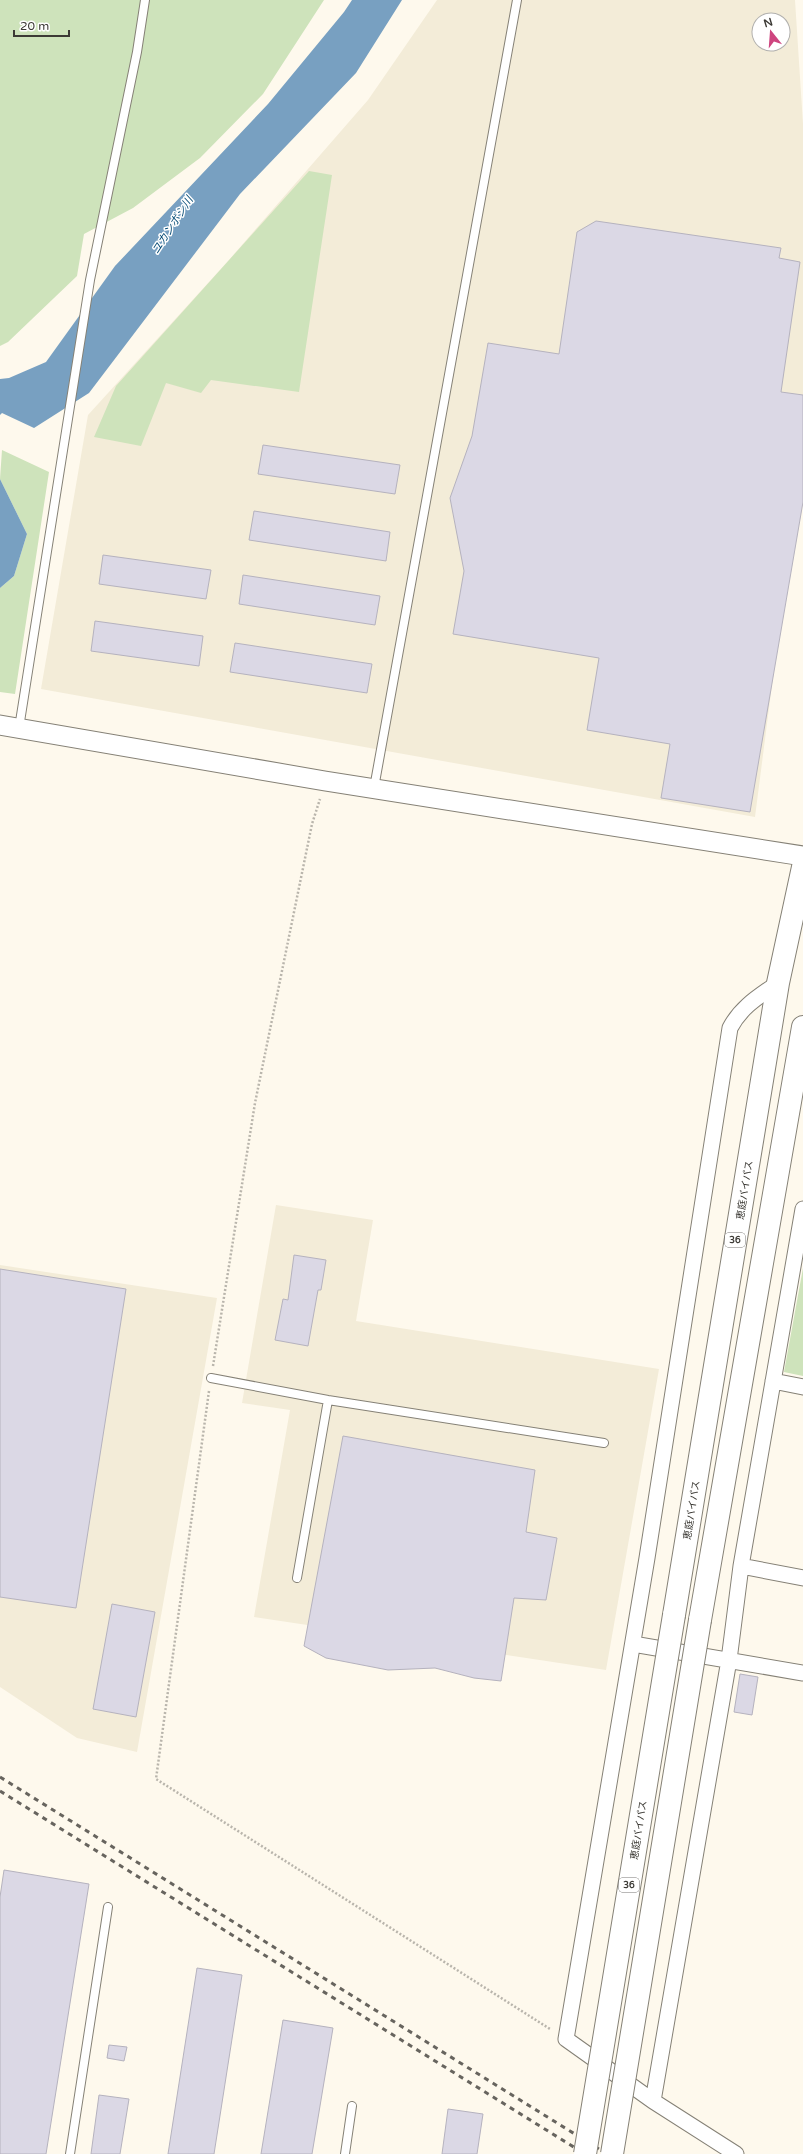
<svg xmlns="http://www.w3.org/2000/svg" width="803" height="2154" font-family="'Varela Round','Noto Sans JP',sans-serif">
<rect width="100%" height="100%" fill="#fef9ed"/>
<!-- built -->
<path fill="#f3ecd8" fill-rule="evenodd" d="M437 0H795L803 124V444L755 817 41 689 88 415 228 261 368 100ZM759 20H783V44H759Z
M276 1205 373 1220 356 1321 659 1369 606 1670 254 1617 290 1410 242 1403Z
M0 1265 217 1298 137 1752 77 1738 0 1687Z"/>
<!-- green -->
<path fill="#cee3bb" d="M0 0H324L263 94 200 158 133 208 84 234 77 276 8 342 0 346Z
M309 171 332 175 299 392 211 380 201 393 166 383 141 446 94 437 116 386Z
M2 450 49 472 15 694 0 692V588L14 576 27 534 0 479Z
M803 1268V1376L784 1372Z"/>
<!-- water -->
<path fill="#78a0c1" d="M352 0H402L356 73 240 194 89 393 34 428 2 413 0 415V379L9 378 46 362 115 266 268 104 344 12Z
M0 479 27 534 14 576 0 588Z"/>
<!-- building -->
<path fill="#dbd8e5" stroke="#b5b2be" d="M596 221 781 248 779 258 800 262 781 392 803 395V502L750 812 661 798 670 744 587 730 599 658 453 634 464 571 450 498 472 436 488 343 559 354 577 232Z
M263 445 400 465 395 494 258 474Z
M254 511 390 532 386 561 249 540Z
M103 555 211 570 206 599 99 584Z
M243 575 380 596 375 625 239 604Z
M95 621 203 636 199 666 91 651Z
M235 643 372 664 367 693 230 672Z
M294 1255 326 1260 321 1290H318L308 1346 275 1340 283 1299 288 1300Z
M0 1269 126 1289 76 1608 0 1597Z
M343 1436 535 1470 526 1532 557 1538 546 1600 514 1598 501 1681 474 1678 435 1668 388 1670 326 1658 304 1646Z
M112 1604 155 1612 136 1717 93 1709Z
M740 1674 758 1677 752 1715 734 1712Z
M4 1870 89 1884 46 2154H0V1897Z
M197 1968 242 1975 214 2154H168Z
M283 2020 333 2028 312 2154H261Z
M109 2045 127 2047 124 2061 107 2058Z
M99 2095 129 2099 120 2154H91Z
M448 2109 483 2114 477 2154H442Z"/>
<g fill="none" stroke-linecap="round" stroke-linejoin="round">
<defs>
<path id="service" d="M19 728 90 280 137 52 145 0
M374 788 517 0
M211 1378 328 1400 604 1443
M297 1578 328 1400
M70 2154 108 1907
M345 2154 352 2106"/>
<path id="minor" d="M773 1381 803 1387
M741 1566 803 1578
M633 1644 803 1673
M653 2101 729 1660 741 1566 803 1209
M736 2154 653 2101 566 2039 647 1558 730 1028C741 1007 758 997 778 983"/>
<path id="tertiary" d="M0 725 325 781 803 856"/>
<path id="trunk" d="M674 1615 778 983 803 867
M700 1620 803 1027"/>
</defs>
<!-- service casing -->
<use href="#service" stroke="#858176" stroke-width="10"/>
<!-- minor casing -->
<use href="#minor" stroke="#858176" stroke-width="17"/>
<!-- tertiary casing -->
<use href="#tertiary" stroke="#858176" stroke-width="21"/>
<!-- trunk casing -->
<use href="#trunk" stroke="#858176" stroke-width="24"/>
<!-- path -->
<path stroke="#b9b5ac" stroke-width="2.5" stroke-dasharray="2 2" stroke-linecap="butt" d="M213 1366 255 1103 312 824 320 799
M209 1391 156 1779 550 2029"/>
<!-- service -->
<use href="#service" stroke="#fff" stroke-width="8"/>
<!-- minor -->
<use href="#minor" stroke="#fff" stroke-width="15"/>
<!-- tertiary -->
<use href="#tertiary" stroke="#fff" stroke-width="19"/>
<!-- trunk -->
<use href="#trunk" stroke="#fff" stroke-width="22"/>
<!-- rail -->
<path stroke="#67645e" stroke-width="3" stroke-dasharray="5 5" stroke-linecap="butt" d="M0 1777 607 2154
M0 1791 585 2154"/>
<defs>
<path id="trunk-bridge" d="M585 2154 674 1615
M612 2154 700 1620"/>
</defs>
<!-- trunk-bridge casing -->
<use href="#trunk-bridge" stroke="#858176" stroke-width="24" stroke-linecap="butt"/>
<!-- trunk-bridge -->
<use href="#trunk-bridge" stroke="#fff" stroke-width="22"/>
</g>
<g text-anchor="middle" stroke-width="3" stroke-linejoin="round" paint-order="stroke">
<!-- shield labels -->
<g fill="#fff" stroke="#767572" stroke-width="1">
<rect x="725" y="1233" width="20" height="14" rx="3"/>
<rect x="619" y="1878" width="20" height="14" rx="3"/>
</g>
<g font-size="9" font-weight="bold" fill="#3c3a35">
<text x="735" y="1243">36</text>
<text x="629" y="1888">36</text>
</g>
<!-- street labels -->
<g font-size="10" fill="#3c3a35" stroke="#fff">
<text transform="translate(744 1190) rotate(-81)" y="4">恵庭バイパス</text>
<text transform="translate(691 1510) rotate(-81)" y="4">恵庭バイパス</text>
<text transform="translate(638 1830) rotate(-81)" y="4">恵庭バイパス</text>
</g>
<!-- water labels -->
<g font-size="11" font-style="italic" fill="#004873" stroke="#fff">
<text transform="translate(172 225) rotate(-57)" y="4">ユカンボシ川</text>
</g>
</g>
<!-- north arrow -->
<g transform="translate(771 32) rotate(343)"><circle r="19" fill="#ffffff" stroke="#b1b0ae"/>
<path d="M0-3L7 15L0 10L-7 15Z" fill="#ce457f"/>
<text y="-6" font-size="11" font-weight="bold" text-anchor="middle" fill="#3c3a35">N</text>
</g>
<!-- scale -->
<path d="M14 30v6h55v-6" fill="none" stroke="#3c3a35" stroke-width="2"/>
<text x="20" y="30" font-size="12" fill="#3c3a35" stroke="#ffffff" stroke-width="3" paint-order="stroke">20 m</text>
</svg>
